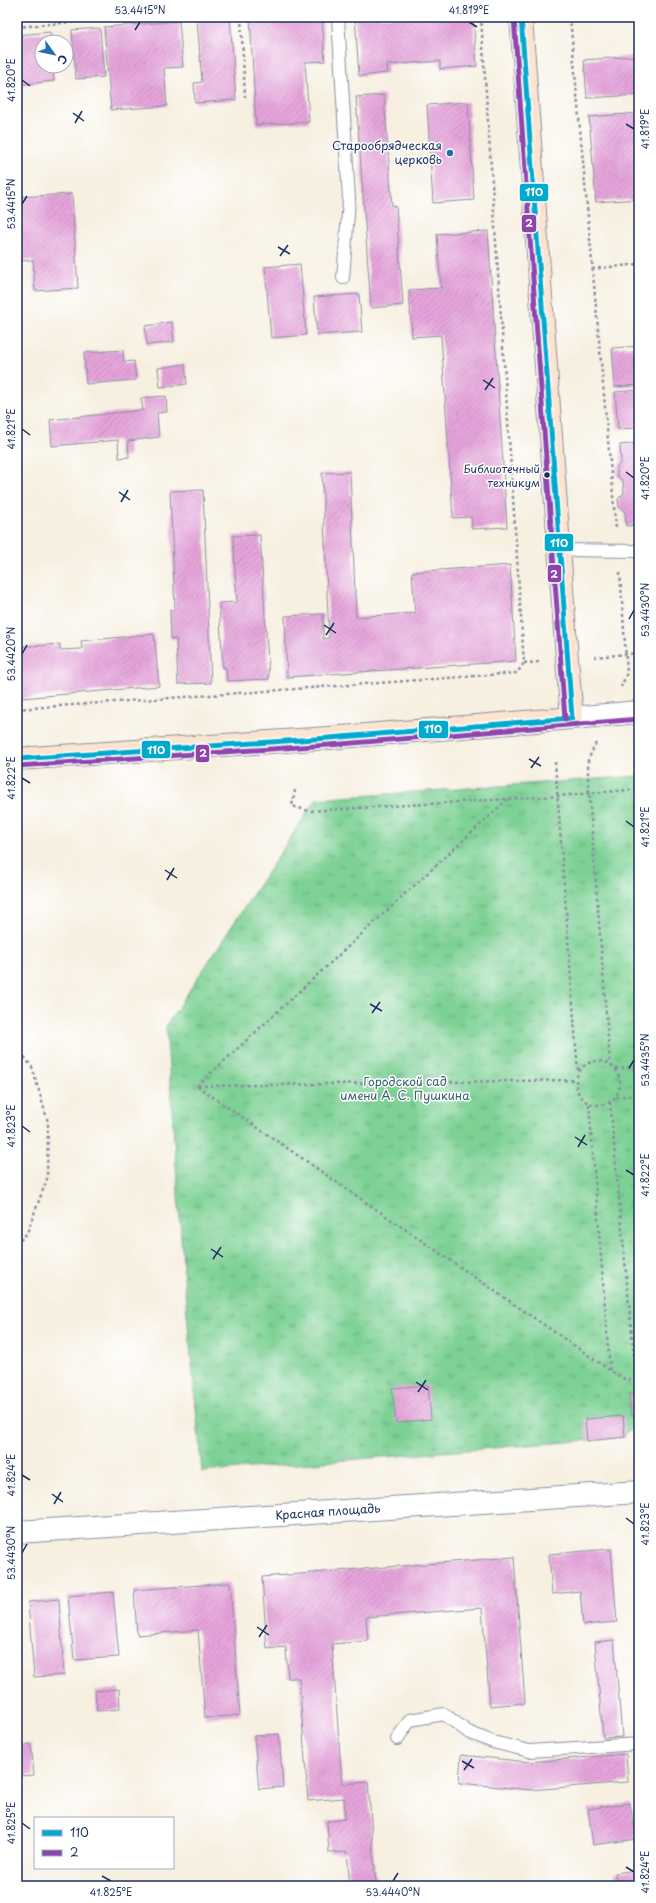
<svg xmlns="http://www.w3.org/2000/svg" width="656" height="1903" font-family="'Playpen Sans',sans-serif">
<defs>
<pattern id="grass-dots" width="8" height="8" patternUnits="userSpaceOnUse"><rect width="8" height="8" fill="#7dd194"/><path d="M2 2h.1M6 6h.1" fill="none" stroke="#66aa7c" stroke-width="1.8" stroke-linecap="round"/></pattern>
<pattern id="park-tufts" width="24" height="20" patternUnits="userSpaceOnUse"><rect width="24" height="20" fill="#7dd194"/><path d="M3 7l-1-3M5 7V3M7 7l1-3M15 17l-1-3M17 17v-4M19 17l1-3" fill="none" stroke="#66aa7c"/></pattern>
<pattern id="building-hatch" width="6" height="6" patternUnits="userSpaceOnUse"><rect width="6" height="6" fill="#e6a4db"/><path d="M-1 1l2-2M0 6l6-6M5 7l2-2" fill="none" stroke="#ba86b5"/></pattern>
</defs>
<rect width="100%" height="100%" fill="#fff"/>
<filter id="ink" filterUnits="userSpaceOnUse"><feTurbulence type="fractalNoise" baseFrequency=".025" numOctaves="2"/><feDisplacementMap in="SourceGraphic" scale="8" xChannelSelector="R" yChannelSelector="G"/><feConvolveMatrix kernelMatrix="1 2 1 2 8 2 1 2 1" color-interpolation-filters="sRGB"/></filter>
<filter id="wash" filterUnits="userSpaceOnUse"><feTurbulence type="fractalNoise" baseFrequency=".012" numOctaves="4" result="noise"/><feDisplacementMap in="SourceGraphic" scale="16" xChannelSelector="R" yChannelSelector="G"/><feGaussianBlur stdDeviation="0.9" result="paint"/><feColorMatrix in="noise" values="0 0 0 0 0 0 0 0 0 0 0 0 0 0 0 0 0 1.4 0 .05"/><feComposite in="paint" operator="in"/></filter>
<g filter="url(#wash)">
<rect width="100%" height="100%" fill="#f7f0e1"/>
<!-- grass -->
<path fill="url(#grass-dots)" stroke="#4c8079" d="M639 561V646H638L634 562Z"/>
<!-- park -->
<path fill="url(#park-tufts)" stroke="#4c8079" d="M639 776V1430L626 1431 625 1437 202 1472 185 1292 166 1026 316 799Z"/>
<g id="blocks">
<!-- building -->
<path fill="url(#building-hatch)" d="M230 17 236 100 195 103 194 83 202 82 197 19Z
M250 17H322L325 61 305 62 309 122 256 125Z
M355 17H473L477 66 440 69V61L387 65 388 73 359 76Z
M582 17H622V18L582 21Z
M179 21 183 67 164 68 167 106 111 110 104 27Z
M100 28 104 77 76 79 72 30Z
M50 32 51 42H42V66H53L54 81 17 85V35Z
M635 56 638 95 587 98 584 60Z
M384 95 392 206H396L403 305 371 308 356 97Z
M468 102 474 200 433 203 427 105Z
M639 113V199L596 202 589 117Z
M72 194 78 288 35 291 33 260 17 261V197Z
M488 231 507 527 472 529 471 517 453 518 441 335 412 337 409 290 441 288 437 234Z
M300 264 306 335 271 338 265 267Z
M359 294 362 332 317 335 314 297Z
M172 322 174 342 147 345 145 326Z
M639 346V385L615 387 612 348Z
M123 350 124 362 134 361 136 380 86 384 84 353Z
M185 364 187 384 160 387 158 368Z
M639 390V428L618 429 615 392Z
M166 396 167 412 157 413 159 437 128 441 129 457 119 458 118 440 52 446 50 420 143 410 141 398Z
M639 443V525L626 526 625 512 619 507 618 499 624 493 623 481 617 476V467L621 462 620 445Z
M350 472 356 617 415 613 412 572 510 565 516 661 287 677 285 616 323 614V639L329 638 322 473Z
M203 490 211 683 178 684 176 639H171L170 610H175L170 491Z
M260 535 269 679 227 681 226 668H223L219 603 237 602 233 536Z
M154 634 159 686 22 698 21 685 17 686V672H20L18 647 60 644V650L82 649 81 641Z
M428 1385 431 1419 396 1423 392 1388Z
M639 1393V1415H631L629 1394Z
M623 1416 625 1437 587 1441 585 1419Z
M611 1549 617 1622 583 1625 580 1591 552 1594 549 1554Z
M514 1557 525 1703 490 1706 482 1608 366 1617 368 1641 332 1644 342 1784 368 1782 376 1886H350L347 1852 329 1853 327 1821 345 1819 344 1798 308 1801 299 1678H288L286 1647 267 1649 262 1577Z
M230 1583 240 1715 205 1718 198 1630 137 1635 134 1590Z
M113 1592 119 1657 74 1660 68 1596Z
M59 1599 64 1675 34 1677 28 1602Z
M614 1640 622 1737 603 1738 595 1642Z
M119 1689 120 1709 97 1711 95 1691Z
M279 1734 283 1787 259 1789 254 1736Z
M31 1744 34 1775 17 1776V1745Z
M626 1754 628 1782 531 1790 459 1783 461 1755 529 1762Z
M630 1803 636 1839 593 1845 588 1809Z
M636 1870 638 1886H616L615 1873Z"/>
</g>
</g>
<g filter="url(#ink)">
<use href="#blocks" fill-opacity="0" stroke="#8990a0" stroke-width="1"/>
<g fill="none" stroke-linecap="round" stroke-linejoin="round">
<defs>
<path id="lane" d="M338 17 349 200 343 278
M559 550 639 551
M397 1739 410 1720 444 1714 468 1732 493 1742 529 1751 639 1744"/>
<path id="street" d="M572 718 639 712
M17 1532 639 1492"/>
<path id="secondary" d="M17 759 329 738 572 718 567 659 521 17"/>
</defs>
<!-- lane casing -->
<use href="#lane" stroke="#8990a0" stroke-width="14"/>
<!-- street casing -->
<use href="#street" stroke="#8990a0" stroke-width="24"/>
<!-- secondary casing -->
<use href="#secondary" stroke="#8990a0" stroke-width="24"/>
<!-- path -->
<path stroke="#8990a0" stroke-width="2.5" stroke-dasharray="3 3" stroke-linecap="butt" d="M241 17 245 97
M570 17 616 529
M17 27 128 17
M592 269 639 264
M620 572 627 673 621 687
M594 657 639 653
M524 663 541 662
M17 709 517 673 524 663 481 17
M596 743 588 760V780L610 1064
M555 762 578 1073
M295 790 292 806 309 811 558 796 639 789
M17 1047 32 1067 48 1122 47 1179 27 1233 17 1244
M576 1083a22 22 0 1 1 44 0a22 22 0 1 1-44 0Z
M615 1069 639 1067
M197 1086 611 1371 626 1380 639 1378
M197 1086 509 798
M198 1086 575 1080
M616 1097 639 1095
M610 1102 636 1379
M589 1104 610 1371"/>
<!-- lane -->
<use href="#lane" stroke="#fff" stroke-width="12"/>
<!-- street -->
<use href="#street" stroke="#fff" stroke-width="22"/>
<!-- secondary -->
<use href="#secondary" stroke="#fde4d0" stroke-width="22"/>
<defs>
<path id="bus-1" d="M521 17 572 718
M17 759 329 738 572 718"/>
<path id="bus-2" d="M514 18 565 719
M17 766 329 745 639 719"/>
</defs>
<!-- bus-1 casing -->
<use href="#bus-1" stroke="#fff" stroke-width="8"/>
<!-- bus-2 casing -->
<use href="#bus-2" stroke="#fff" stroke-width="8"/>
<!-- bus-1 -->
<use href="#bus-1" stroke="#00a9ce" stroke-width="5"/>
<!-- bus-2 -->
<use href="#bus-2" stroke="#8e44ad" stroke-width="5"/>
</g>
</g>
<!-- ticks -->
<path fill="none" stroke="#1b2f5e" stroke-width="1.5" d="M469 22 477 27M135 30 140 22M22 80 30 86M73 113 84 121M75 123 82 111M626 124 634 129M22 204 27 196M278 247 290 254M280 256 288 245M483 380 495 388M485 390 493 378M22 429 30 435M626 472 634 478M119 492 130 500M121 502 128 490M629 619 634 610M324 625 336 633M326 635 334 623M22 654 27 645M529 759 541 766M531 768 539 757M22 778 30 783M626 821 634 827M165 870 177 878M167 880 174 868M370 1004 382 1011M372 1013 380 1002M629 1068 634 1060M22 1126 30 1132M575 1137 587 1145M578 1147 585 1135M626 1170 634 1175M211 1249 223 1257M213 1259 221 1247M416 1382 428 1390M418 1392 426 1380M22 1475 30 1480M52 1494 63 1502M54 1504 61 1492M626 1518 634 1524M22 1553 27 1544M257 1627 269 1635M259 1637 267 1625M462 1761 474 1768M464 1770 472 1759M22 1823 30 1829M626 1867 634 1872M102 1876 111 1881M393 1881 398 1873"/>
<!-- markers -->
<circle fill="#1f6fb2" stroke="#fff" stroke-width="1.5" cx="450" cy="153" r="4"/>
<circle fill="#1b2f5e" stroke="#fff" stroke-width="1.5" cx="547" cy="475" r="3.5"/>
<g text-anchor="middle" stroke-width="3" stroke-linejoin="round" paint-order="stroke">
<!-- bus labels -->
<g font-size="11" fill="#1b2f5e" stroke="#fff" text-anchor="end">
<text x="540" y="473">Библиотечный<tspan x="540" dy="14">техникум</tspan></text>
</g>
<!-- poi labels -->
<g font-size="12" fill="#1b2f5e" stroke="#fff" text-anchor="end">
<text x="442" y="150">Старообрядческая<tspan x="442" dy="14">церковь</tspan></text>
</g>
<!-- park labels -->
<g font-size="12" fill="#38606e" stroke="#fff">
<text x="405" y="1086">Городской сад<tspan x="405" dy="14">имени А. С. Пушкина</tspan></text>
</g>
<!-- street labels -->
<g font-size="12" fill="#1b2f5e" stroke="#fff">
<text transform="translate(328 1512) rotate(-4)" y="4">Красная площадь</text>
</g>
</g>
<g stroke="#fff" stroke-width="1.5">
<rect x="519" y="183" width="30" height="19" rx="4" fill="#00a9ce"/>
<rect x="521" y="214" width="16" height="19" rx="4" fill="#8e44ad"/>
<rect x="544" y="533" width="30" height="19" rx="4" fill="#00a9ce"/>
<rect x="547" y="564" width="15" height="19" rx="4" fill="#8e44ad"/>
<rect x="418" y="720" width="31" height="19" rx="4" fill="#00a9ce"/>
<rect x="141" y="740" width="30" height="19" rx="4" fill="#00a9ce"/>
<rect x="195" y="744" width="15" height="19" rx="4" fill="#8e44ad"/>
</g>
<g font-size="11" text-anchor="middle" font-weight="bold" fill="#fff">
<text x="534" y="196">110</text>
<text x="529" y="227">2</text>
<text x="559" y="547">110</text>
<text x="554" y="578">2</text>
<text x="433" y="733">110</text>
<text x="156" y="754">110</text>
<text x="203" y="757">2</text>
</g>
<!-- margin -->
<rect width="656" height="1903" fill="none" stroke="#fff" stroke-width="44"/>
<!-- legend -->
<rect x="34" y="1817" width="140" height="52" fill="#ffffff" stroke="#a4acbf"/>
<rect x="42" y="1830" width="20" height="6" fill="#00a9ce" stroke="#a4acbf"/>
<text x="70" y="1837" font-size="12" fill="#1b2f5e">110</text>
<rect x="42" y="1850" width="20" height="6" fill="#8e44ad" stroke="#a4acbf"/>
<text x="70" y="1857" font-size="12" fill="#1b2f5e">2</text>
<!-- north arrow -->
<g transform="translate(54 54) rotate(123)"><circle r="19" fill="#ffffff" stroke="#a4acbf"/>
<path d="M0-3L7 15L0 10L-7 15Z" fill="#1f6fb2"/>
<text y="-6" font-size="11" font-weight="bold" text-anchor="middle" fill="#1b2f5e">С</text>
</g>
<rect x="22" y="22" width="612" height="1859" fill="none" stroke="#1b2f5e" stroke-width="1.5"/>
<g font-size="10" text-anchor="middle" fill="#1b2f5e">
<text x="140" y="14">53.4415°N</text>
<text x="469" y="14">41.819°E</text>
<text transform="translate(11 80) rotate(-90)" y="4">41.820°E</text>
<text transform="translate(645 129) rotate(-90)" y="4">41.819°E</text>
<text transform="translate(11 204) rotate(-90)" y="4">53.4415°N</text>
<text transform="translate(11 429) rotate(-90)" y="4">41.821°E</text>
<text transform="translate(645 478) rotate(-90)" y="4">41.820°E</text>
<text transform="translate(645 610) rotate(-90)" y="4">53.4430°N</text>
<text transform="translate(11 654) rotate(-90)" y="4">53.4420°N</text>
<text transform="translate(11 778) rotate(-90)" y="4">41.822°E</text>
<text transform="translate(645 827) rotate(-90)" y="4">41.821°E</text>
<text transform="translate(645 1060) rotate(-90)" y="4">53.4435°N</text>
<text transform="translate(11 1126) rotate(-90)" y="4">41.823°E</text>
<text transform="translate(645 1175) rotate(-90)" y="4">41.822°E</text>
<text transform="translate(11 1475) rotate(-90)" y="4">41.824°E</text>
<text transform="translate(645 1524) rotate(-90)" y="4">41.823°E</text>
<text transform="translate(11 1553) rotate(-90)" y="4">53.4430°N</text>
<text transform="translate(11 1823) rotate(-90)" y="4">41.825°E</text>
<text transform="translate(645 1872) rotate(-90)" y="4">41.824°E</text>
<text x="111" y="1896">41.825°E</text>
<text x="393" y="1896">53.4440°N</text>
</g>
</svg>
